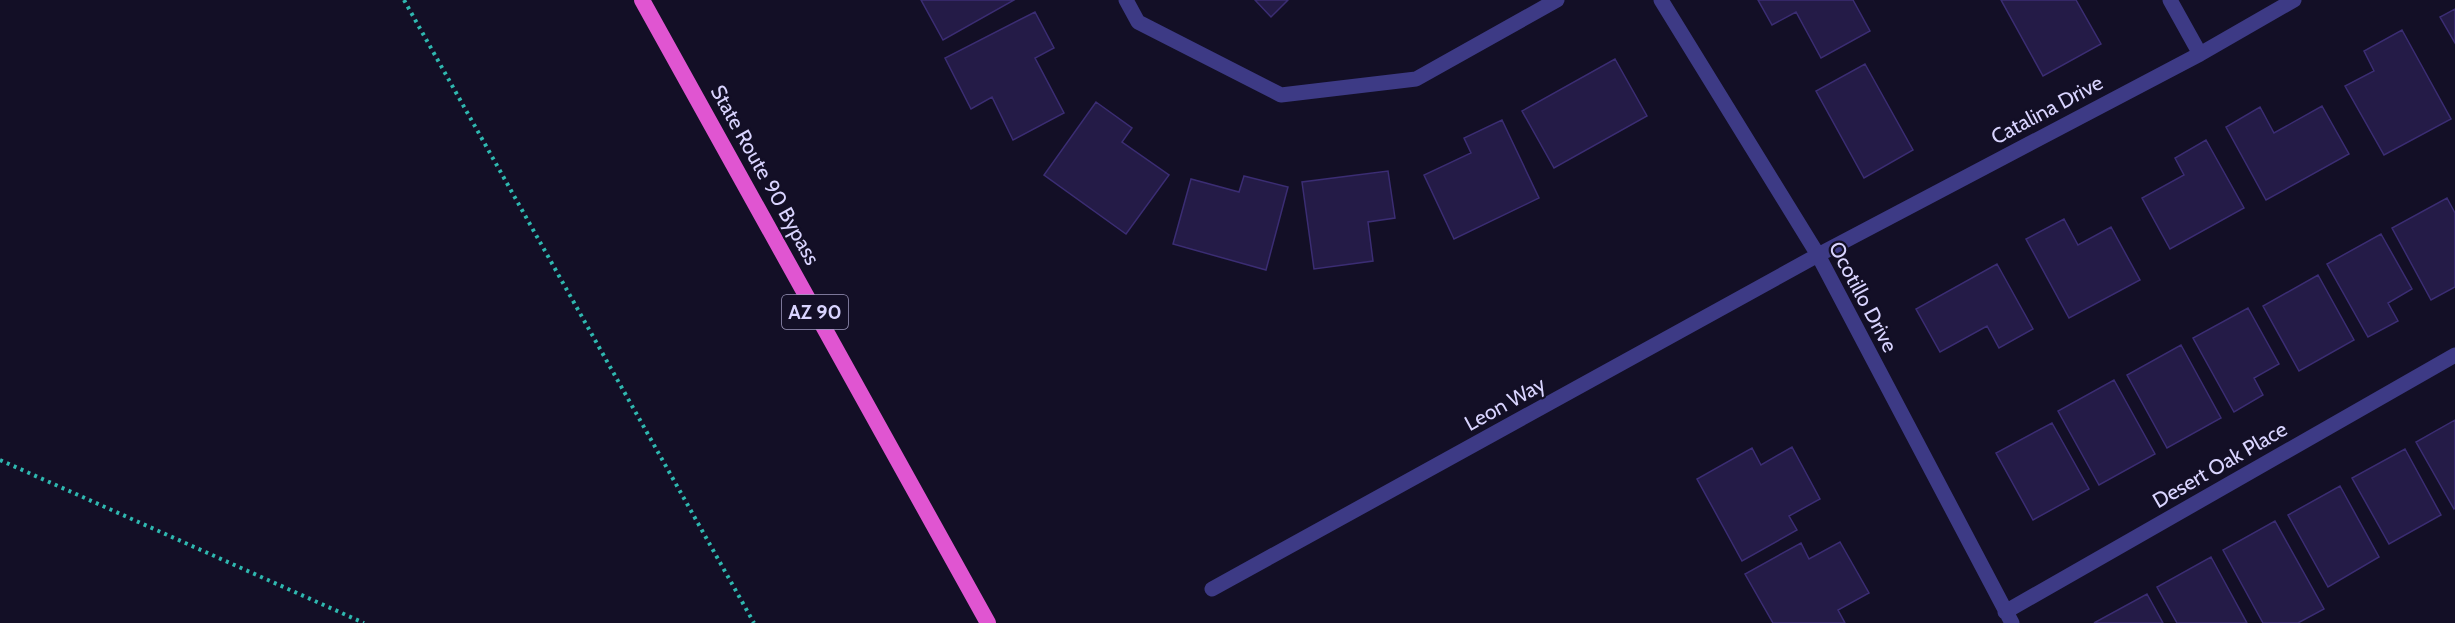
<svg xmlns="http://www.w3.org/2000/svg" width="2455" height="623" font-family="Cabin,sans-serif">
<rect width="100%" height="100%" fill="#130f26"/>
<!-- building -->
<path fill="#241b47" stroke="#3b2d73" stroke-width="1.5" d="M921 0H1014L943 40Z
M1255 0H1288L1271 17Z
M1758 0H1853L1870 31 1821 58 1796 12 1772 25Z
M2001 0H2076L2101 44 2043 76Z
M2455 9V43L2440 17Z
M1035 12 1054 48 1035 58 1064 113 1013 140 992 97 971 109 945 58Z
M2402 30 2451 119 2384 155 2345 86 2374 71 2364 51Z
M1615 59 1647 116 1554 168 1522 111Z
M1865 64 1913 150 1864 178 1816 91Z
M1096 102 1132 128 1122 142 1169 175 1126 234 1044 175Z
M2322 106 2349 154 2266 200 2226 127 2260 107 2274 133Z
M1502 120 1539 198 1454 239 1424 175 1471 153 1464 138Z
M2206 140 2244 208 2170 249 2142 198 2184 175 2175 158Z
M1388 171 1395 218 1368 222 1373 261 1314 269 1302 182Z
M1244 176 1288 187 1266 270 1173 244 1191 179 1239 192Z
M2447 198 2455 213V287L2431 300 2392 228Z
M2064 219 2078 245 2111 227 2140 280 2069 318 2026 239Z
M2381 234 2412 289 2388 303 2398 321 2368 337 2327 264Z
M1997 264 2033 329 1999 348 1987 326 1940 352 1916 309Z
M2318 275 2354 340 2299 371 2263 306Z
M2248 308 2279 364 2254 378 2263 395 2234 412 2193 338Z
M2181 345 2221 418 2167 448 2127 375Z
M2114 380 2155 454 2099 485 2058 411Z
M2455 420V508L2454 509 2416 442Z
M2052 423 2089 489 2033 520 1996 453Z
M1792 447 1820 499 1789 516 1797 530 1742 561 1697 479 1752 448 1761 465Z
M2405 449 2441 515 2389 544 2352 478Z
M2340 486 2379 557 2328 587 2288 515Z
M2275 521 2324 609 2298 623H2263L2223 550Z
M1840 542 1869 593 1838 610 1845 623H1773L1745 574 1801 543 1809 559Z
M2211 557 2247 623H2177L2157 587Z
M2147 594 2163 623H2094Z"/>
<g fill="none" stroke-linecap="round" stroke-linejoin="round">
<!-- path -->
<path stroke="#2fb8b0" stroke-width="4" stroke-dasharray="3 4.5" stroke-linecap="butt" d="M404 0 754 623
M0 460 364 623"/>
<!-- minor -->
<path stroke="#3d3a85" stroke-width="15" d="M1126 0 1138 22 1281 95 1416 79 1557 0
M1661 0 1818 255 2012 623
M2170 0 2200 54
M1212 589 1818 255 2200 54 2294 0
M2005 612 2455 355"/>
<!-- trunk -->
<path stroke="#e055d1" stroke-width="16" d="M642 0 988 623"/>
</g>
<g text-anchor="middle" stroke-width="4.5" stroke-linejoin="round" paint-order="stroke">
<!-- shield labels -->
<rect fill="#130f26" stroke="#9e99be" stroke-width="1.5" x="782" y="295" width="66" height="34" rx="4.5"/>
<g font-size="20" font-weight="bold" fill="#d9d4ff">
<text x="815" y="319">AZ 90</text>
</g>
<!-- street labels -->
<g font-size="21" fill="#d9d4ff" stroke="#130f26">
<text transform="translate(2047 110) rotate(-28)" y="7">Catalina Drive</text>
<text transform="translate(765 175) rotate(61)" y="7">State Route 90 Bypass</text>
<text transform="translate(1863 297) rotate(62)" y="7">Ocotillo Drive</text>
<text transform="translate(1505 404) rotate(-29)" y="7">Leon Way</text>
<text transform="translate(2220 465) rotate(-30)" y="7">Desert Oak Place</text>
</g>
</g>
</svg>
